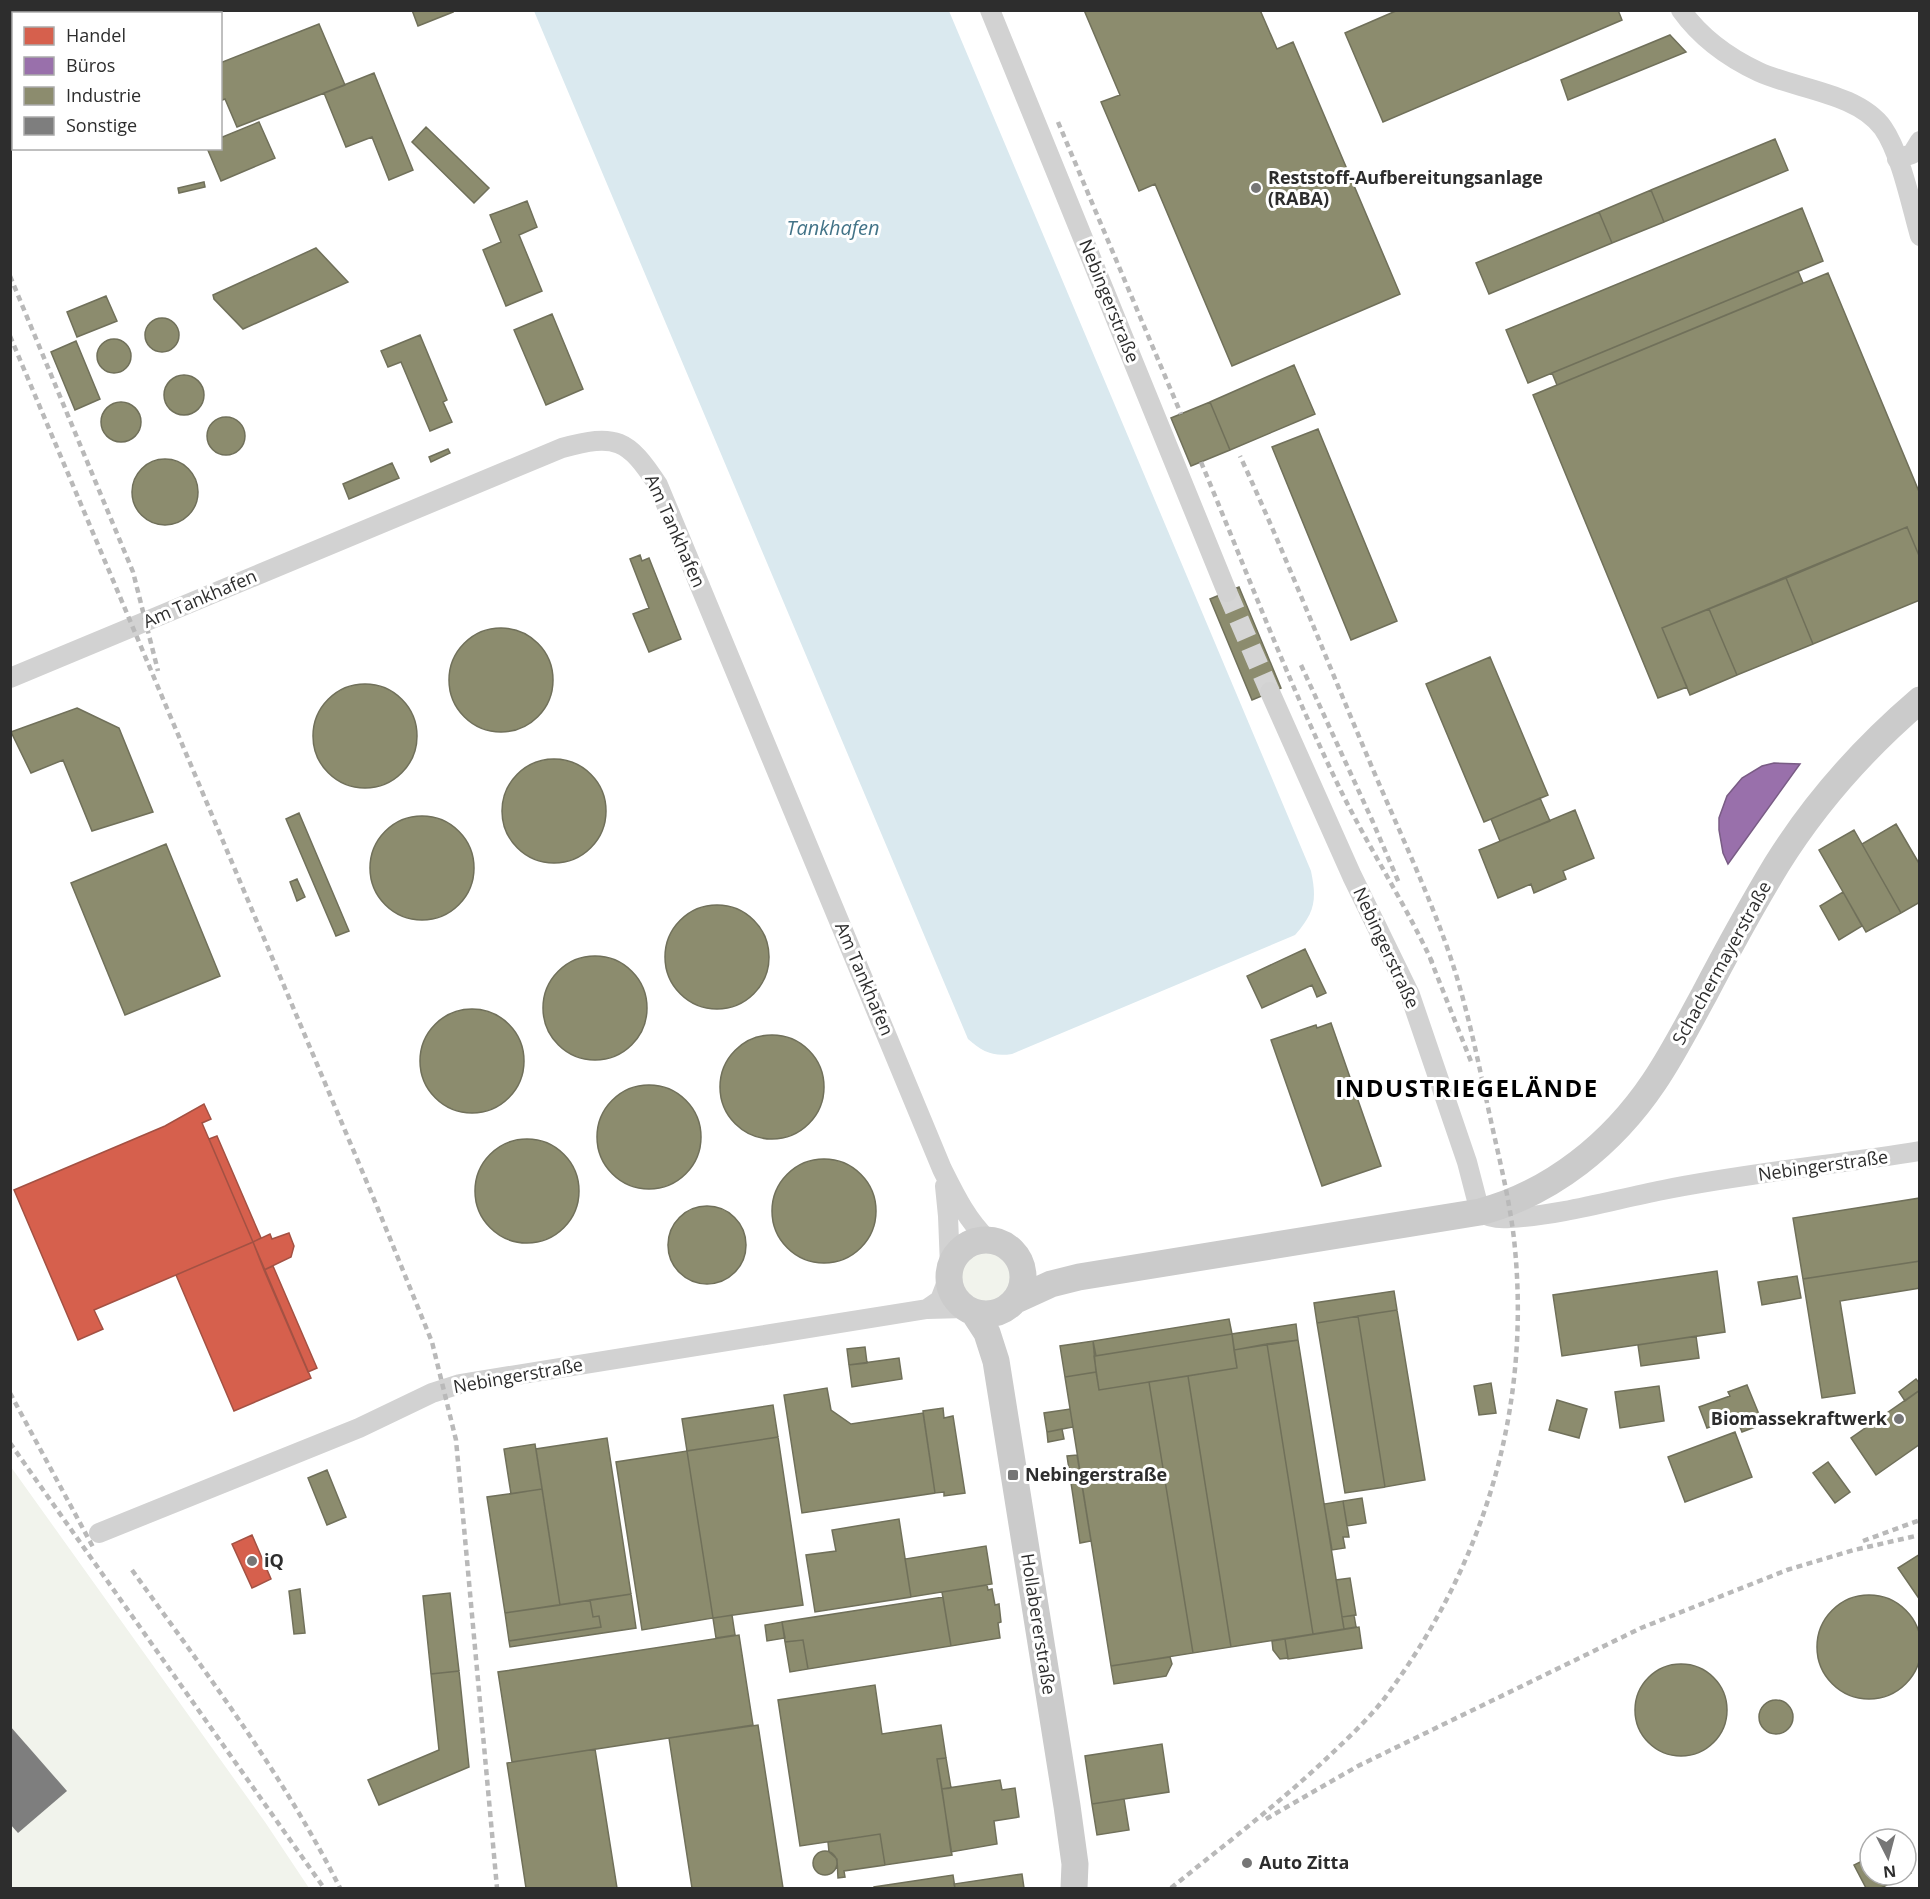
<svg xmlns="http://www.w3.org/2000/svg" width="1930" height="1899" font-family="'Open Sans',sans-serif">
<rect width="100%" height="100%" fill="#fff"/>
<!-- green -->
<path fill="#f1f3ec" d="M959 1277a26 26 0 1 1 52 0a26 26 0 1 1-52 0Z
M11 1467 265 1822 309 1888H11Z"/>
<!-- water -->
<path fill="#dae9ef" d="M534 11H949L1311 871C1317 900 1315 912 1295 935L1012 1054C993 1057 983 1052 968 1039Z"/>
<!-- shops -->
<path fill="#d6604d" stroke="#a35143" stroke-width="1.5" d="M204 1104 211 1119 202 1123 253 1242 94 1310 103 1329 78 1340 14 1190 165 1126Z
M217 1136 261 1238 253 1242 209 1139Z
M289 1233 294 1246 291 1257 264 1270 253 1242 270 1234 272 1239Z
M253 1242 311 1378 234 1411 176 1275Z
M273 1266 317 1368 308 1372 264 1270Z
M252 1535 271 1579 252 1588 232 1544Z"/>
<!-- offices -->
<path fill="#9970ab" stroke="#795c85" stroke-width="1.5" d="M1774 763 1800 764 1728 864 1723 853 1719 830V818L1727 796 1742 778 1762 766Z"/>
<!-- industry -->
<path fill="#8c8c6e" stroke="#70705a" stroke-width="1.5" d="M412 10H452L453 12 418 26Z
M1084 10H1260L1277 49 1293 42 1400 294 1232 366 1155 184 1139 191 1101 102 1120 95Z
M1398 10H1618L1622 20 1383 122 1345 33Z
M319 24 345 85 237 127 225 99 220 101V63Z
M1670 35 1686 52 1568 100 1561 80Z
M374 73 413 170 389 180 372 137 346 147 324 93Z
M259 122 275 158 221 181 207 148H220V138Z
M426 127 489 188 474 203 412 142Z
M1775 139 1788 170 1664 222 1651 190Z
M204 182 205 187 179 193 178 188Z
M1651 190 1664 222 1612 243 1599 212Z
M527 201 537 227 519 235 542 291 506 306 483 250 501 242 490 215Z
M1802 208 1823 261 1528 383 1506 330Z
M1599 212 1612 243 1489 294 1476 263Z
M316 248 348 282 243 329 214 299 213 295Z
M1798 271 1803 283 1557 385 1552 373Z
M1828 273 1920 494V558L1907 527 1662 628 1687 687 1658 698 1533 395Z
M106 296 117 321 77 337 67 312Z
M552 314 583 389 546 405 514 330Z
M145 335a17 17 0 1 1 34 0a17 17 0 1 1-34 0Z
M420 335 447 400 443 402 452 422 430 431 401 362 388 367 381 351Z
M97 356a17 17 0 1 1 34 0a17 17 0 1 1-34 0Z
M76 341 100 399 75 410 51 352Z
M1294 365 1315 414 1230 450 1210 402Z
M164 395a20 20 0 1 1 40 0a20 20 0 1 1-40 0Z
M101 422a20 20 0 1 1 40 0a20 20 0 1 1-40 0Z
M1210 402 1230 450 1191 466 1171 418Z
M207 436a19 19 0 1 1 38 0a19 19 0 1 1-38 0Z
M1318 429 1397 621 1351 640 1272 447Z
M448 449 450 453 431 462 429 457Z
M132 492a33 33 0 1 1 66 0a33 33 0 1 1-66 0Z
M392 463 399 478 349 499 343 484Z
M1907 527 1920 558V600L1813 644 1786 578Z
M640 555 642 561 649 558 681 639 649 652 633 614 649 608 630 559Z
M1786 578 1813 644 1737 675 1709 609Z
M1239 587 1281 688 1252 700 1210 599Z
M1709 609 1737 675 1690 695 1662 628Z
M449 680a52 52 0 1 1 104 0a52 52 0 1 1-104 0Z
M1490 657 1548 795 1484 822 1426 684Z
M313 736a52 52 0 1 1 104 0a52 52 0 1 1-104 0Z
M77 708 119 728 153 812 92 831 63 760 31 773 11 732Z
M502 811a52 52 0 1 1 104 0a52 52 0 1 1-104 0Z
M1540 798 1550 821 1500 841 1491 819Z
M1575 810 1594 858 1563 871 1566 879 1534 893 1531 884 1498 898 1479 850Z
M299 813 349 931 336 936 286 819Z
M370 868a52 52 0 1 1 104 0a52 52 0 1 1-104 0Z
M1896 824 1920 865V902L1901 913 1862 844Z
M1854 830 1901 913 1866 932 1819 850Z
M166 844 220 976 125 1015 71 883Z
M297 879 305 897 297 901 290 882Z
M1843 892 1862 926 1839 940 1820 906Z
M665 957a52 52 0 1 1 104 0a52 52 0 1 1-104 0Z
M1305 949 1326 993 1317 997 1312 985 1262 1008 1247 976Z
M543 1008a52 52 0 1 1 104 0a52 52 0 1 1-104 0Z
M420 1061a52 52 0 1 1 104 0a52 52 0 1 1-104 0Z
M1331 1023 1381 1166 1322 1186 1271 1040 1316 1025 1317 1028Z
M720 1087a52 52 0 1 1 104 0a52 52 0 1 1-104 0Z
M597 1137a52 52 0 1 1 104 0a52 52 0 1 1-104 0Z
M475 1191a52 52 0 1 1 104 0a52 52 0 1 1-104 0Z
M772 1211a52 52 0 1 1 104 0a52 52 0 1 1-104 0Z
M1920 1198V1261L1803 1279 1793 1218Z
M668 1245a39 39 0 1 1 78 0a39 39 0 1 1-78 0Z
M1920 1261V1288L1840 1301 1855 1393 1822 1398 1803 1279Z
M1717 1271 1725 1332 1562 1356 1553 1295Z
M1797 1276 1801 1298 1762 1305 1758 1282Z
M1394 1291 1397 1310 1317 1323 1314 1303Z
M1397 1310 1425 1480 1385 1487 1358 1316Z
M1358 1316 1385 1487 1345 1493 1317 1323Z
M1229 1319 1232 1334 1096 1356 1093 1341Z
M1296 1324 1298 1340 1234 1350 1232 1334Z
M1232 1334 1237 1368 1099 1390 1094 1356Z
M1696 1336 1699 1358 1641 1366 1638 1345Z
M1298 1340 1344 1629 1313 1634 1267 1344Z
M1093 1341 1096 1372 1065 1377 1060 1346Z
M1267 1344 1313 1634 1231 1647 1188 1376 1237 1368 1234 1350Z
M865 1347 867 1363 849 1365 847 1349Z
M899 1358 902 1379 852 1387 849 1365Z
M1096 1372 1099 1390 1149 1382 1193 1653 1111 1666 1065 1377Z
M1188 1376 1231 1647 1193 1653 1149 1382Z
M1916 1379 1920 1384V1390L1905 1401 1899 1392Z
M1491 1383 1496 1413 1479 1415 1474 1386Z
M1747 1385 1763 1424 1742 1432 1736 1417 1707 1428 1699 1407 1730 1396 1728 1392Z
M1659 1386 1664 1421 1620 1428 1615 1392Z
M827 1388 831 1410 851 1424 923 1413 935 1493 802 1513 784 1395Z
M1920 1390V1444L1876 1475 1851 1438Z
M1557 1400 1587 1409 1579 1438 1549 1430Z
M773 1405 778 1437 687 1451 682 1419Z
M943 1408 944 1418 953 1416 965 1493 944 1496V1492L935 1493 923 1411Z
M1070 1409 1073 1427 1047 1432 1044 1413Z
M1062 1429 1064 1439 1048 1442 1047 1432Z
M1735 1432 1752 1477 1685 1502 1668 1457Z
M778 1437 803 1605 713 1618 687 1451Z
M607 1438 631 1594 560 1605 536 1449Z
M535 1444 542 1489 511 1494 504 1449Z
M687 1451 713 1618 642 1630 616 1462Z
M1077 1455 1091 1541 1080 1543 1067 1456Z
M1828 1462 1850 1492 1835 1503 1813 1473Z
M327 1470 346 1517 327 1525 308 1478Z
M542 1489 560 1605 505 1613 487 1497Z
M1362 1498 1366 1523 1347 1526 1343 1501Z
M1343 1501 1349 1537H1343L1345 1548 1332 1550 1324 1504Z
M899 1519 911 1597 815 1612 806 1555 836 1551 832 1530Z
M986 1546 992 1584 911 1597 905 1559Z
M1920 1554V1600L1898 1568Z
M1350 1578 1356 1615 1342 1617 1336 1580Z
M987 1585 988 1590 992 1589 995 1605 999 1604 1001 1622 998 1623 1000 1638 951 1646 942 1592Z
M300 1589 305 1633 294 1634 289 1591Z
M450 1593 459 1671 431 1674 423 1596Z
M631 1594 636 1628 510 1647 509 1641 601 1627 599 1616 593 1617 590 1600Z
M1817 1647a52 52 0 1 1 104 0a52 52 0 1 1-104 0Z
M943 1597 951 1646 808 1669 803 1640 785 1642 782 1622Z
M590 1600 593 1617 599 1616 601 1627 509 1641 505 1613Z
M732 1615 735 1635 716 1638 713 1618Z
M1354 1615 1356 1627 1344 1629 1342 1617Z
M782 1622 785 1638 767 1641 765 1625Z
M1359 1627 1362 1648 1288 1659 1285 1639Z
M739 1635 753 1725 512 1762 498 1672Z
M1285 1639 1288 1658 1280 1659 1273 1650 1272 1641Z
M803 1640 808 1669 790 1672 785 1642Z
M1170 1657 1172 1664 1166 1676 1114 1684 1111 1666Z
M1635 1710a46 46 0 1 1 92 0a46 46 0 1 1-92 0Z
M459 1671 469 1767 379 1805 368 1780 439 1750 431 1674Z
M875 1685 882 1734 941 1725 946 1758 937 1759 952 1855 885 1865 880 1834 800 1846 778 1700Z
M1759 1717a17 17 0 1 1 34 0a17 17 0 1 1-34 0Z
M758 1725 783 1888H692L669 1738Z
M1162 1744 1169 1792 1092 1804 1085 1756Z
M595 1749 617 1888H526L507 1763Z
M946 1758 951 1788 942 1789 937 1759Z
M1000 1780 1002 1790 1015 1788 1019 1817 994 1821 997 1844 951 1852 942 1789Z
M1124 1799 1129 1830 1097 1835 1092 1804Z
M880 1834 885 1865 844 1871 845 1877 838 1878 837 1859 829 1852 828 1842Z
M813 1863a12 12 0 1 1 24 0a12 12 0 1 1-24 0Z
M1870 1857V1875H1906V1864L1911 1873 1881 1888H1866L1854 1865Z
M1022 1874 1024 1888H955L954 1884Z
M953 1875 955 1888H874V1887Z"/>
<!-- building -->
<path fill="#7e7e7e" d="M10 1726 67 1791 18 1833 10 1824Z"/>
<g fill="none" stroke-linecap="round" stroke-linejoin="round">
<!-- street-tunnel -->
<path stroke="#d5d5d5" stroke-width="20" stroke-dasharray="20 10" stroke-linecap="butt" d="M1227 592 1270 692"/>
<!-- street -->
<path stroke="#d2d2d2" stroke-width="20" d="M990 10 1227 592
M1681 10C1701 38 1729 58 1759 72 1796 89 1858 93 1883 128 1901 154 1911 205 1920 236
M1897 159 1912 154 1920 141
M10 678 562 448C616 433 628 439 658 485L942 1169C955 1195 967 1220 988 1240
M1270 692 1352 876 1410 995 1467 1162 1480 1212C1489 1218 1499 1219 1510 1218 1562 1215 1612 1200 1663 1190 1747 1173 1834 1165 1920 1151
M945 1186 948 1216 950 1266
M927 1309 940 1300 948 1279
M99 1533 359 1428 432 1393 460 1384 927 1309 965 1308"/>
<!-- secondary -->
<path stroke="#cbcbcb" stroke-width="27" d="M949 1277a37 37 0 1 1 74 0a37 37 0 1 1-74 0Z
M1016 1300 1051 1284 1079 1277 1480 1212C1552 1193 1613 1143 1654 1082 1673 1054 1688 1024 1704 995 1727 951 1751 907 1777 864 1815 803 1865 747 1920 700
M974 1313 987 1333 996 1361 1067 1806 1075 1864 1074 1888"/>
<!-- rail -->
<path stroke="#b9b9b9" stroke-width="4.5" stroke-dasharray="6 4.5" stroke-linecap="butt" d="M1058 122 1181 414
M10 276 133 572 158 671
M10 336 376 1204 432 1342 456 1440 497 1888
M1201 462C1247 572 1289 684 1341 791 1370 850 1406 905 1433 964
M1301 665 1372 820 1399 883
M1430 958 1472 1064
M10 1393 94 1549
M10 1443 324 1888
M1863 1541 1920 1520
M132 1570C206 1673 283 1774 340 1888
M1266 1819 1358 1766 1641 1628 1787 1570 1854 1550 1920 1535
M1171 1888C1223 1846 1277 1805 1326 1759 1347 1739 1370 1718 1387 1695 1486 1561 1532 1405 1514 1239 1509 1196 1498 1154 1489 1112 1477 1056 1466 1001 1447 947 1424 882 1393 818 1366 753 1324 654 1285 553 1240 456"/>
</g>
<!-- markers -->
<g fill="#767676" stroke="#fff" stroke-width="2">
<circle cx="1256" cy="188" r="6"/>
<circle cx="1899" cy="1419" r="6"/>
<rect x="1007" y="1469" width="12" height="12" rx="3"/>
<circle cx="252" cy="1561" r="6"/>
<circle cx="1247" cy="1863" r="6"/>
</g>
<g text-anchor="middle" stroke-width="6" stroke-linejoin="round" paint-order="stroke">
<!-- poi labels -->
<g font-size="18" font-weight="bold" fill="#2d2d2d" stroke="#fff" text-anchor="start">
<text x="1268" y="184">Reststoff-Aufbereitungsanlage<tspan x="1268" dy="21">(RABA)</tspan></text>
<text x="1887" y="1425" text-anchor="end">Biomassekraftwerk</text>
<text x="1025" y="1481">Nebingerstraße</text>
<text x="264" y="1567">iQ</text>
<text x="1259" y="1869">Auto Zitta</text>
</g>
<!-- street labels -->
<g font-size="18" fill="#2d2d2d" stroke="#fff">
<text transform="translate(1109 301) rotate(68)" y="6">Nebingerstraße</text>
<text transform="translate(675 531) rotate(66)" y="6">Am Tankhafen</text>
<text transform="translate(200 599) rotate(-23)" y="6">Am Tankhafen</text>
<text transform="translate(1386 948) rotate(65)" y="6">Nebingerstraße</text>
<text transform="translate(1722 963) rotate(-61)" y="6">Schachermayerstraße</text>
<text transform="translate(864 979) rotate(67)" y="6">Am Tankhafen</text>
<text transform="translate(1823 1166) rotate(-8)" y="6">Nebingerstraße</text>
<text transform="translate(518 1376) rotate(-10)" y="6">Nebingerstraße</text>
<text transform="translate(1038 1624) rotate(81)" y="6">Hollabererstraße</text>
</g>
<!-- water labels -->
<g font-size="20" font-style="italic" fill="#437488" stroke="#fff">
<text x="833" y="235">Tankhafen</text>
</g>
<!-- district labels -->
<g font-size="24" font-weight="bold" letter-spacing="1.5" fill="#000" stroke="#fff">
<text x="1467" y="1097">INDUSTRIEGELÄNDE</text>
</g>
</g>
<!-- border -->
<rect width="1930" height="1899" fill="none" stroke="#2d2d2d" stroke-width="24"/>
<!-- legend -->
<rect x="12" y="12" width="210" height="138" fill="#ffffff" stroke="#ababab" stroke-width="1.5"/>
<rect x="24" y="27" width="30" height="18" fill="#d6604d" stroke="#ababab" stroke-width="1.5"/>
<text x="66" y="42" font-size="18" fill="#2d2d2d">Handel</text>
<rect x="24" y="57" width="30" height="18" fill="#9970ab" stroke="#ababab" stroke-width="1.5"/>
<text x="66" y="72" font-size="18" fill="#2d2d2d">Büros</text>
<rect x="24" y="87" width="30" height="18" fill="#8c8c6e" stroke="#ababab" stroke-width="1.5"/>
<text x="66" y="102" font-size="18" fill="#2d2d2d">Industrie</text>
<rect x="24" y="117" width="30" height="18" fill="#7e7e7e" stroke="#ababab" stroke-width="1.5"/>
<text x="66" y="132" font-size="18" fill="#2d2d2d">Sonstige</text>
<!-- north arrow -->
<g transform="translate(1888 1857) rotate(174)"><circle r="28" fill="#ffffff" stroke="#ababab" stroke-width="1.5"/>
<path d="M0-4.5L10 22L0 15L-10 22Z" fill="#767676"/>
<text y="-9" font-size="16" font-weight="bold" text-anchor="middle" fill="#2d2d2d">N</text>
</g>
</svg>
